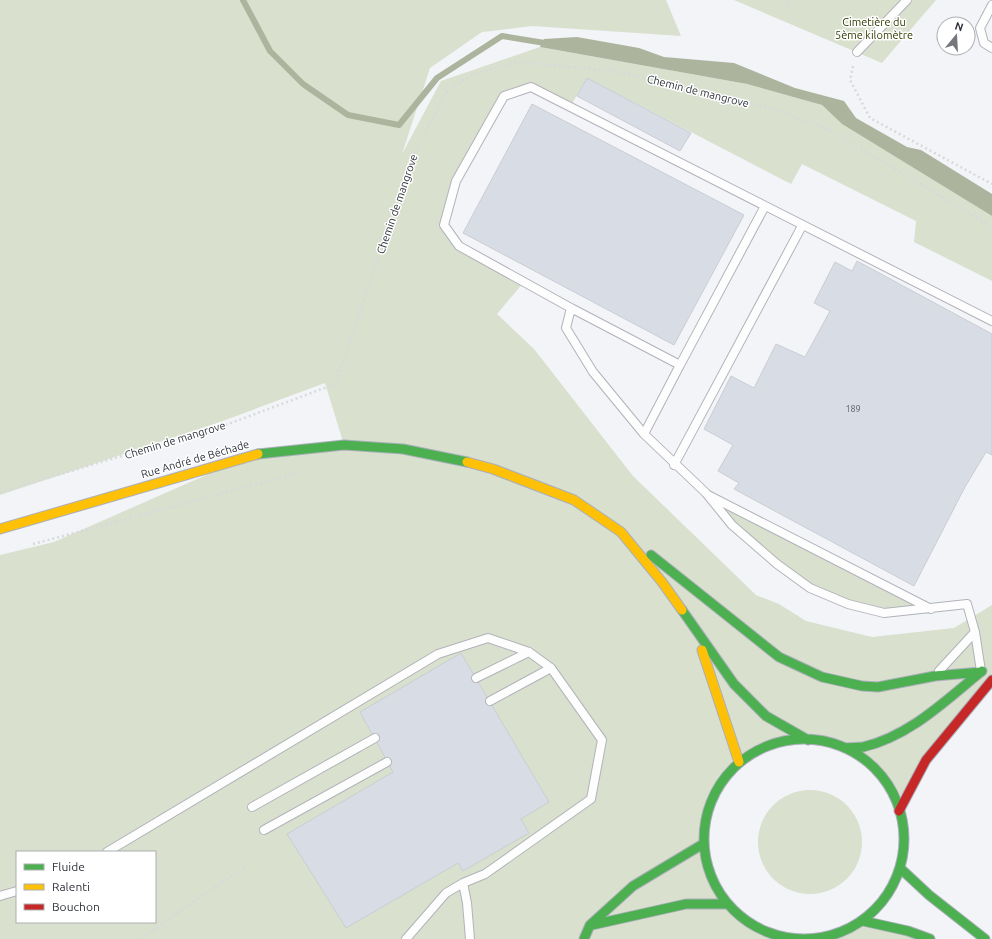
<svg xmlns="http://www.w3.org/2000/svg" width="992" height="939" font-family="Ubuntu,sans-serif">
<rect width="100%" height="100%" fill="#f2f4f8"/>
<!-- green -->
<path fill="#d9e0ce" fill-rule="evenodd" d="M0 0H666L681 36 532 26 482 32 430 68 402 154 441 81 540 47 747 84 822 105 842 124 992 216V281L914 242 916 221 802 164 791 184 587 78 570 107 531 87 504 96 456 181 444 224 459 246 524 282 497 314 534 349 633 476 756 595 779 604 806 621 872 637 954 628 992 605V680L897 800C875 761 839 734 791 739 785 740 778 743 771 745 753 751 735 761 724 777 714 791 710 804 707 821 706 829 703 838 703 845 707 886 733 916 769 932 789 939 823 937 843 930 850 928 856 923 863 922 869 921 920 936 930 939H0V555L54 542 254 454 344 445 325 383 220 422 0 495ZM17 852H155V922H17Z
M734 0H936L882 63Z
M706 493 931 609 884 613 810 588 777 564Z
M758 842a52 52 0 1 1 104 0a52 52 0 1 1-104 0Z"/>
<!-- water -->
<path fill="#adb49e" d="M577 37 639 48 664 57 734 63 795 88 844 101 856 118 907 147 921 150 992 194V216L842 124 822 105 747 84 540 47 544 39Z"/>
<g fill="none" stroke-linecap="round" stroke-linejoin="round">
<!-- stream -->
<path stroke="#adb49e" stroke-width="6" d="M243 0 270 51 303 84 348 115 399 125 437 78 502 36 551 44"/>
</g>
<!-- building -->
<path fill="#d8dce4" stroke="#cacdd3" d="M587 78 691 133 680 151 577 96Z
M532 104 744 215 674 345 463 233Z
M857 261 992 334V455L986 452 965 487 914 586 734 489 739 483 718 471 733 445 704 429 731 376 754 388 776 344 805 357 830 311 814 303 835 262 852 271Z
M461 653 549 802 521 819 529 833 463 871 458 863 346 928 287 834 393 772 360 712Z"/>
<g fill="none" stroke-linecap="round" stroke-linejoin="round">
<defs>
<path id="lane" d="M992 5 980 28 984 43 992 48
M857 52 907 0
M765 206 680 365 571 308 459 246 444 225 456 181 504 96 531 87 992 321
M571 308 566 328 593 372 644 434 706 493 732 525 777 564 810 588 848 604 884 613 967 604 975 632 939 671
M644 434 680 365
M674 465 802 226
M708 495 931 609
M975 632 981 671
M476 678 529 652
M490 701 551 668
M252 807 375 738
M264 830 387 762
M107 852 438 654 488 638 529 652 551 668 602 740 591 799 485 874 463 883 446 893 406 939
M463 883 467 903 470 939
M0 896 17 891"/>
<path id="fast" d="M258 454 344 445 403 449 467 462
M651 555 779 657 822 677 862 686 878 687 935 676 981 672
M682 610 734 684 766 716 808 740
M704 839a100 100 0 1 1 200 0a100 100 0 1 1-200 0Z
M845 748C851 747 857 748 863 747 910 736 946 700 982 671
M900 868 929 895 985 939
M863 921 908 931 930 939
M592 925 686 904H727
M584 939 590 925 633 886 703 844"/>
<path id="slow" d="M467 462 493 469 574 500 621 532 662 582 682 610
M0 529 258 454
M702 650 739 762"/>
<path id="jam" d="M899 811 926 760 992 680"/>
</defs>
<!-- lane casing -->
<use href="#lane" stroke="#b1b3b9" stroke-width="10"/>
<!-- fast casing -->
<use href="#fast" stroke="#aaafba" stroke-width="11"/>
<!-- slow casing -->
<use href="#slow" stroke="#aaafba" stroke-width="11"/>
<!-- jam casing -->
<use href="#jam" stroke="#aaafba" stroke-width="11"/>
<!-- path -->
<path stroke="#d8d9da" stroke-width="2.5" stroke-dasharray="2 3" stroke-linecap="butt" d="M787 8 789 0
M853 66 850 80 870 118 992 184
M0 492 223 426 335 384 412 158 446 92 473 74 517 62 615 71 773 109 828 129 992 227
M33 544 298 473
M140 939 246 866"/>
<!-- lane -->
<use href="#lane" stroke="#fdfdfe" stroke-width="8"/>
<!-- fast -->
<use href="#fast" stroke="#4caf50" stroke-width="9"/>
<!-- slow -->
<use href="#slow" stroke="#ffc107" stroke-width="9"/>
<!-- jam -->
<use href="#jam" stroke="#c62828" stroke-width="9"/>
</g>
<g text-anchor="middle" stroke-width="3" stroke-linejoin="round" paint-order="stroke">
<!-- number labels -->
<g font-size="9" fill="#5d6169">
<text x="853" y="412">189</text>
</g>
<!-- park labels -->
<g font-size="11" fill="#303b00" stroke="#fff">
<text x="874" y="26">Cimetière du<tspan x="874" dy="13">5ème kilomètre</tspan></text>
</g>
<!-- street labels -->
<g font-size="11" fill="#30343c" stroke="#fff">
<text transform="translate(698 91) rotate(14)" y="4">Chemin de mangrove</text>
<text transform="translate(397 204) rotate(-71)" y="4">Chemin de mangrove</text>
<text transform="translate(175 440) rotate(-17)" y="4">Chemin de mangrove</text>
<text transform="translate(195 459) rotate(-16)" y="4">Rue André de Béchade</text>
</g>
</g>
<!-- legend -->
<rect x="16" y="851" width="140" height="72" fill="#ffffff" stroke="#acaeb1"/>
<rect x="24" y="864" width="20" height="6" fill="#4caf50" stroke="#acaeb1"/>
<text x="52" y="871" font-size="12" fill="#30343c">Fluide</text>
<rect x="24" y="884" width="20" height="6" fill="#ffc107" stroke="#acaeb1"/>
<text x="52" y="891" font-size="12" fill="#30343c">Ralenti</text>
<rect x="24" y="904" width="20" height="6" fill="#c62828" stroke="#acaeb1"/>
<text x="52" y="911" font-size="12" fill="#30343c">Bouchon</text>
<!-- north arrow -->
<g transform="translate(956 36) rotate(18)"><circle r="19" fill="#ffffff" stroke="#acaeb1"/>
<path d="M0-3L7 15L0 10L-7 15Z" fill="#74777e"/>
<text y="-6" font-size="11" font-weight="bold" text-anchor="middle" fill="#30343c">N</text>
</g>
</svg>
